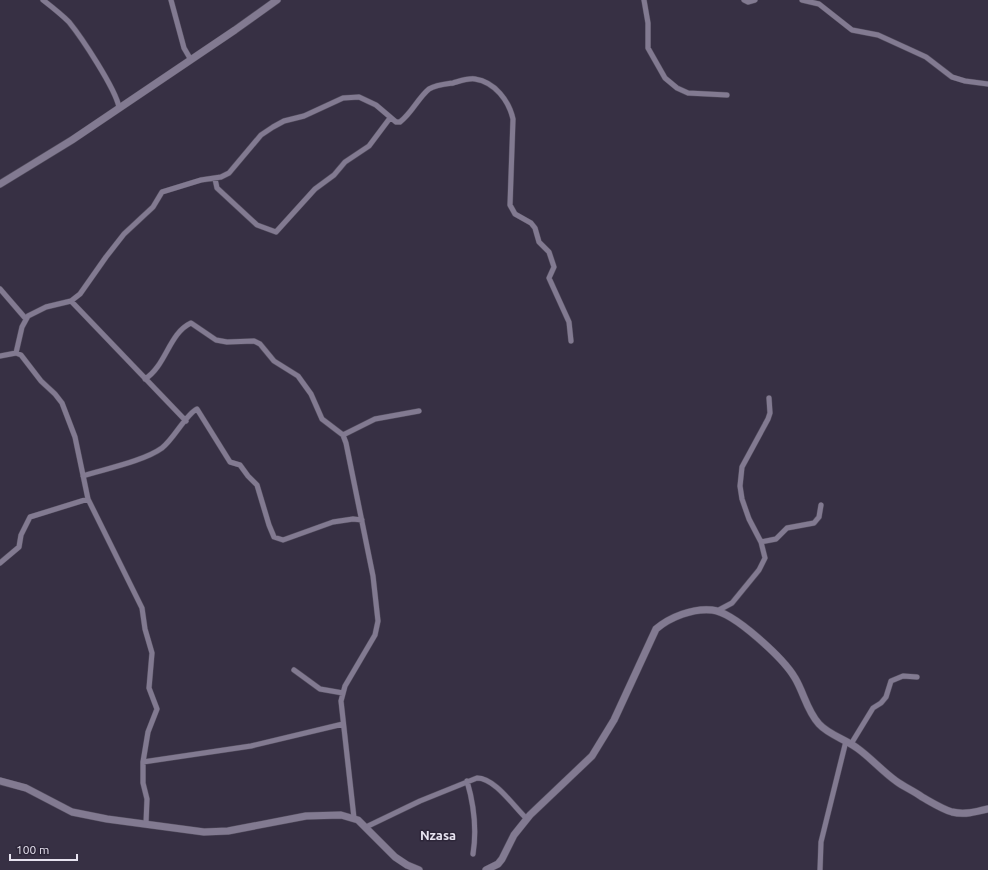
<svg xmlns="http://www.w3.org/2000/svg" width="988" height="870" font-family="Ubuntu,sans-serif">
<rect width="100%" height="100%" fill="#373044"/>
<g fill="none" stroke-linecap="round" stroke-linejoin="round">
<defs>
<path id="street" d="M43 0C52 7 61 14 69 22 82 38 115 88 119 107
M171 0 184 48 191 60
M644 0 648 23V48L665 78 677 88 688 93 727 95
M744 0 748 2 755 0
M802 0 819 4 852 30 878 35 913 51 926 57 952 77 965 81 988 84
M215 179 217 188 257 225 276 232 315 189 334 175 345 162 369 146 390 118
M0 289 26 319
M71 301 186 421
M16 353 22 327 28 316 46 307 71 301 80 294 106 257 124 234 153 207 162 192 201 180 221 177 229 173 261 135 273 127 284 121 304 116 343 98 359 97 376 105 396 122H400C412 113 418 98 429 89 436 85 446 84 453 83 460 81 468 78 475 79 495 82 509 101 513 119L510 205 515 214 531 223 535 228 539 242 549 252 554 267 549 278 569 322 571 341
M0 356 16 353 21 355 41 381 55 394 62 403 75 437 88 499 142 608 145 629 152 653 149 688 157 709 148 732 143 762V783L147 799 146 823
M145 379C166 366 169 333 191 323L216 340 227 342 254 341 260 344 274 361 298 376 311 394 322 419 343 435 346 443 373 576 378 621 375 635 345 686 341 701 354 818
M343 435 375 419 419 411
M83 476C105 469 144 461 162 448 174 439 186 414 197 409L230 462 240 465 248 476 257 485 269 525 274 537 283 540 333 522 353 519 362 520
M761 542 776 539 787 528 814 523 819 517 821 505
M0 563 19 547 21 535 30 517 88 499
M717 611 732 603 759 570 765 558 761 542 749 519 742 499 740 486 742 467 768 419 770 413 769 398
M294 670 320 689 343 693
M851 744 873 708 881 703 886 697 891 681 903 676 917 677
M143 762 251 746 343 724
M467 781C474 805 477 829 473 854
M366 827 420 801 477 778C495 778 514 807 527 819
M820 870 821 842 846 741"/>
<path id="secondary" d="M0 184 72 140 235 30 277 0
M0 781 26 788 72 812 107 819 204 832 228 831 306 816 341 815 358 820 395 857 407 865 419 870
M486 870 498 864 502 859 514 835 530 815 592 756 614 720 656 629C670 617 693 608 712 610 734 612 784 659 795 678 804 693 807 711 819 724 829 735 845 739 857 748 871 758 882 771 896 781 904 787 914 791 922 797 931 802 942 809 952 812 964 815 976 812 988 809"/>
</defs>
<!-- street casing -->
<use href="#street" stroke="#524c5d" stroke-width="6"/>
<!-- secondary casing -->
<use href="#secondary" stroke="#524c5d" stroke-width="8"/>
<!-- street -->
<use href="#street" stroke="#827a91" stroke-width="5"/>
<!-- secondary -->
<use href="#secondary" stroke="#827a91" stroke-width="7"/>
</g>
<g text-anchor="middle" stroke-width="3" stroke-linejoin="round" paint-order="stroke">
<!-- quarter labels -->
<g font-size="13" font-weight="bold" fill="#e7e3f0" stroke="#2d2639">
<text x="438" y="840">Nzasa</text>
</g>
</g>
<!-- scale -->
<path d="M10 854v6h67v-6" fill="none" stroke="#e7e3f0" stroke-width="2"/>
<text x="16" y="854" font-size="12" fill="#e7e3f0" stroke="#2d2639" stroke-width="3" paint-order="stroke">100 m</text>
</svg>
